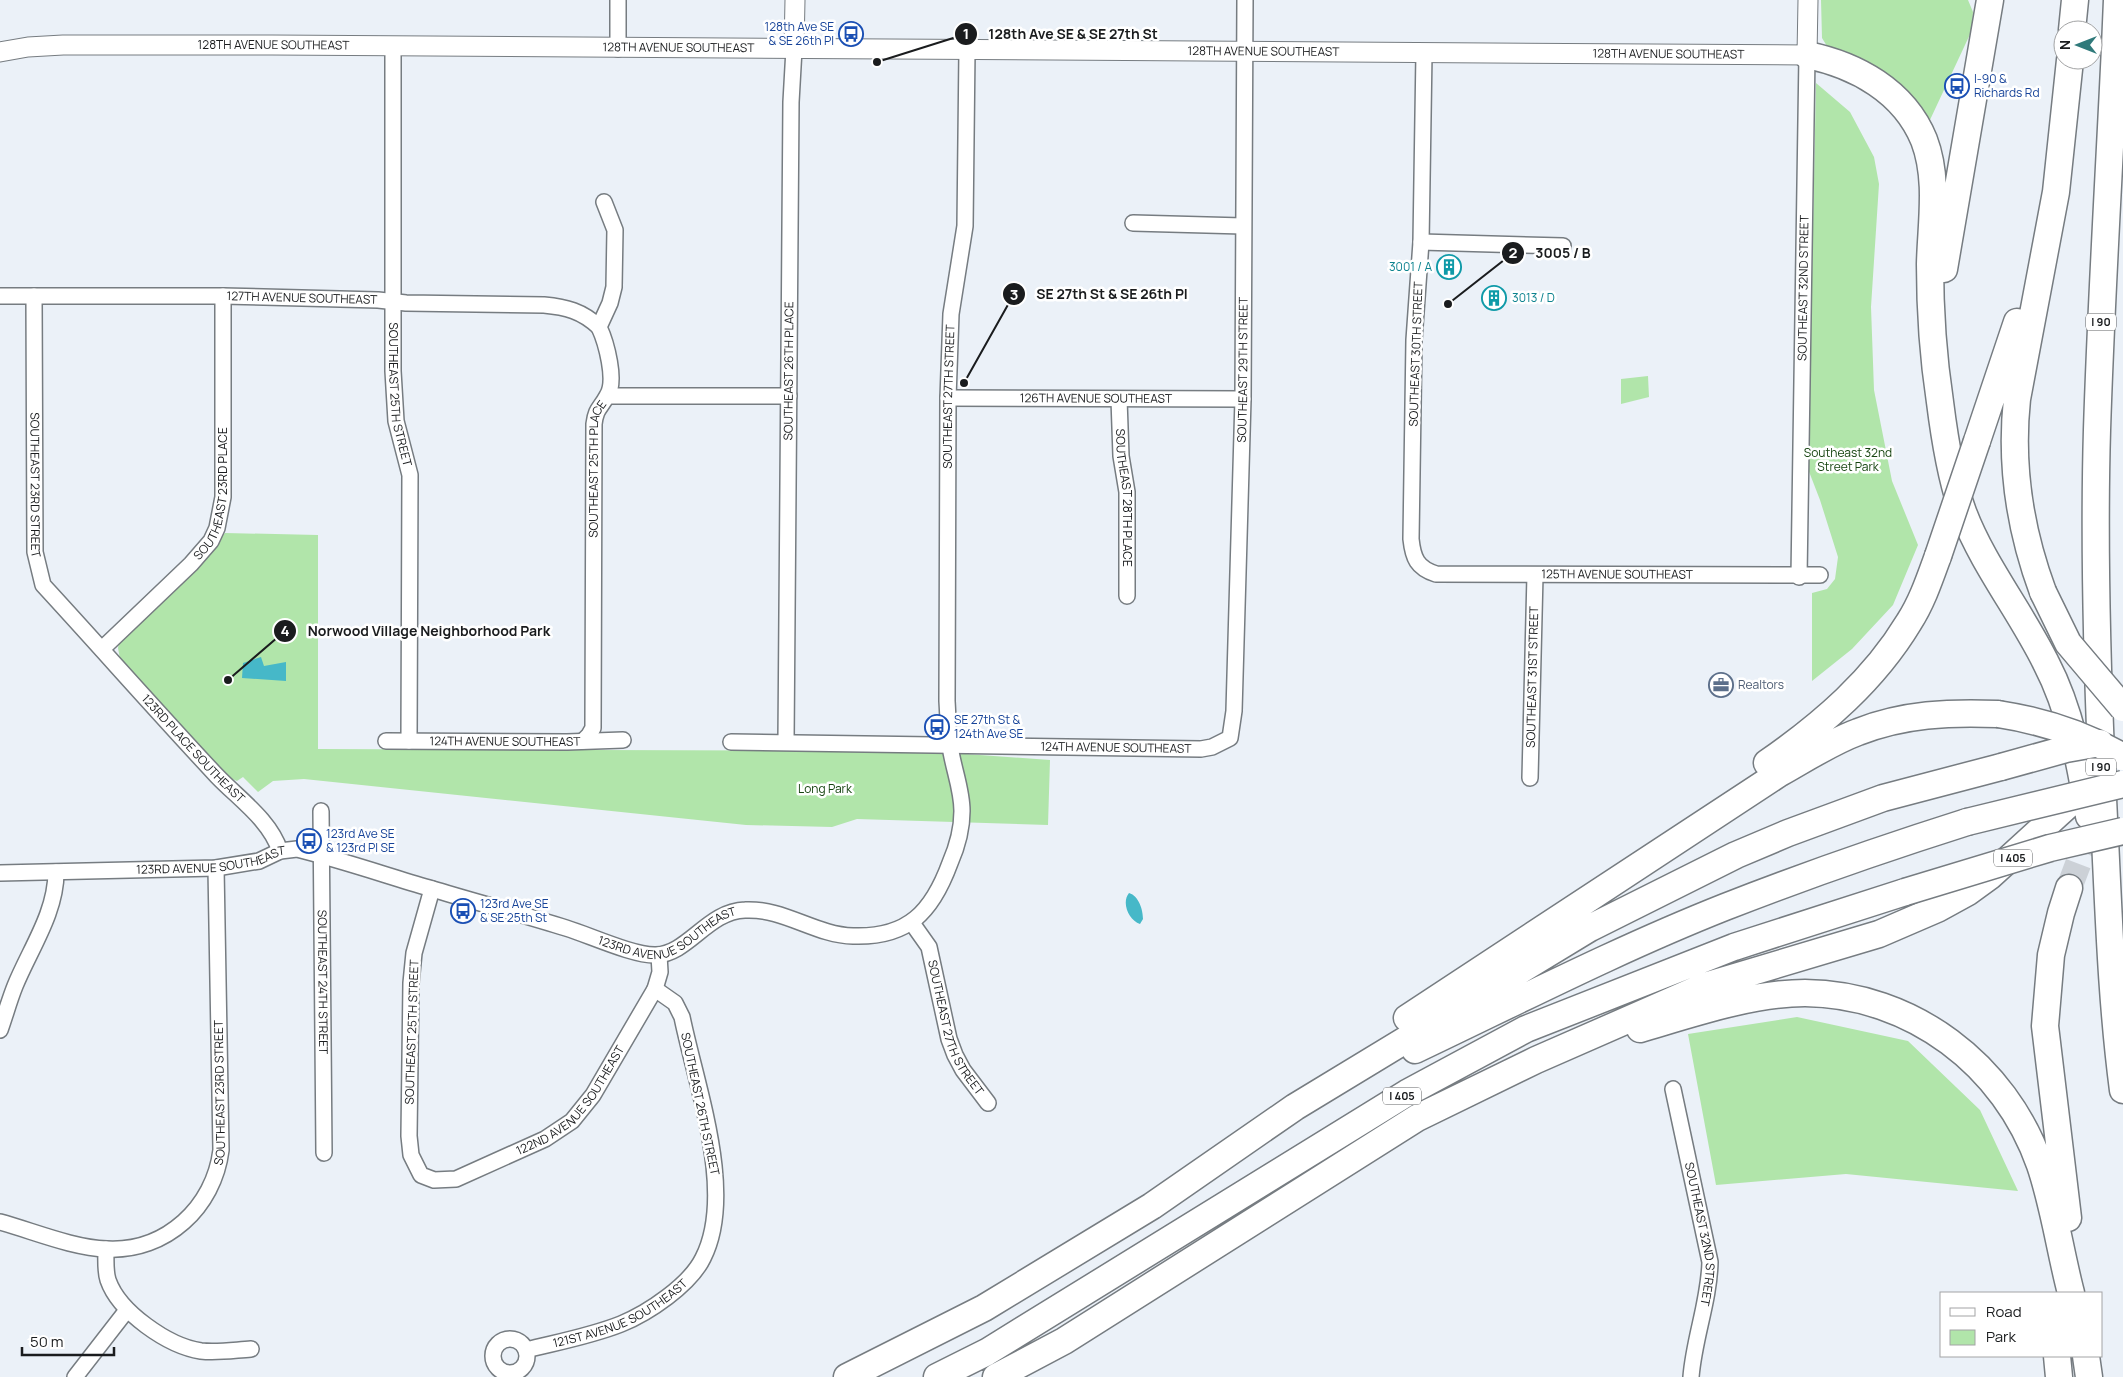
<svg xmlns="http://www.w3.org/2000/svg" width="2123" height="1377" font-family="Manrope,sans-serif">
<rect width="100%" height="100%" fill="#ebf1f8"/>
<!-- green -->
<path fill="#b1e5aa" d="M1821 0H1968L1973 12 1972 30 1929 122 1914 100 1895 79 1866 63 1830 51 1822 38Z
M1816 83 1850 112 1874 157 1879 184 1871 307 1874 390 1892 481 1918 545 1893 605 1852 649 1812 681V593L1827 589 1835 579 1838 557 1820 500 1808 469Z
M1648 376 1649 397 1621 404V379Z
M225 533 318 535V749L924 751 1050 760 1048 825 857 819 832 827 746 825 304 779 273 781 258 792 243 777 237 781 230 778 156 701 120 659 118 648 119 643 206 557Z
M1797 1017 1908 1041 1980 1110 2018 1191 1846 1174 1716 1185 1688 1034Z"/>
<!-- water -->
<path fill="#46b8c8" d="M261 657 264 666 286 662V681L242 678 243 663Z
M1129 893C1139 896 1143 910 1143 919L1140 924C1129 920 1121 903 1129 893Z"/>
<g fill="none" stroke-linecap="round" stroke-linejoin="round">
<!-- motorway-tunnel -->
<path stroke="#ccd1d7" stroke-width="26" stroke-dasharray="26 13" stroke-linecap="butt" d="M2069 888 2080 859 2099 823"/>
<defs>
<g id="minor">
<path id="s1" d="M393 47V371L396 421 410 475 409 741"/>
<path d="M618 49V0"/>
<path id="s2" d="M1424 53 1421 242 1414 340 1411 539C1413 558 1417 568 1436 574L1820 575"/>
<path d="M1133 223 1243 226"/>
<path d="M1421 242 1563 246"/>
<path id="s3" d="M0 296H223L378 300 406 303 544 305C566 307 582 311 599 327"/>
<path id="s4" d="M34 296 35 552 43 585C101 648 158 713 217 776 239 799 270 820 280 851"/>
<path d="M608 396H789"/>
<path id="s5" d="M948 398 1243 399"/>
<path id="s6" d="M1119 399 1121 456 1127 492V596"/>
<path id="s7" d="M1799 577 1807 55"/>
<path id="s8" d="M102 649 191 564 211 541 217 528 223 497V296"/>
<path id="s9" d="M386 741 567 742 623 740"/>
<path id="s10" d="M583 741 589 735 593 728 594 424C596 408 600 409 607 396 617 381 606 342 599 327L610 303 614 287 615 230 604 202"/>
<path id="s11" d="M731 742 1201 749 1212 747 1230 738 1234 711 1243 399 1245 0"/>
<path id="s12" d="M786 742 791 102 794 49"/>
<path id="s13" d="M1530 778 1535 575"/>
<path id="s14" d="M321 811 324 1153"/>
<path id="s15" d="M0 873 216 868 259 861 280 851 297 849C341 860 385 875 429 888 475 902 521 914 566 928 589 935 634 956 656 955 688 954 708 911 745 910 784 908 815 935 853 936 908 938 932 912 950 863 957 847 962 829 962 811 962 789 953 768 950 746 948 731 948 716 947 701L948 398 951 314 965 226 967 50"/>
<path id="s16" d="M432 889 414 953 411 983 409 1136 411 1155 421 1175 434 1180 456 1179 545 1139 572 1121 593 1095 655 989 660 972 659 955"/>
<path id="s17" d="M912 923 929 947 949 1039 955 1055 963 1070 988 1103"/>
<path d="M0 1030C5 1016 9 1001 15 986 30 949 56 913 56 872"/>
<path id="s18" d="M1673 1089 1710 1262C1709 1302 1694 1338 1691 1377"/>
<path id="s19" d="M0 1222C33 1231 73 1248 107 1249 166 1252 214 1207 221 1150L216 868"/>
<path d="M106 1249C106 1259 105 1271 108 1280 119 1312 168 1346 201 1351 217 1353 235 1350 251 1349"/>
<circle cx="510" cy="1356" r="17"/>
<path id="s20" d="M526 1350C558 1342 591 1336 621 1324 648 1313 690 1285 703 1258 736 1193 696 1086 682 1017L675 1003 655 989"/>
<path d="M75 1377 127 1310"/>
</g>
<g id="tertiary">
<path d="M794 49 795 0"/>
<path id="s21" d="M0 52 28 47 63 45H272L1807 55 1808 0"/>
</g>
<path id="motorway" d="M2072 30 2075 0
M2115 47C2109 175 2101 302 2097 430 2093 566 2098 703 2105 839 2109 923 2112 1006 2123 1090
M1807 55C1856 65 1904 91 1924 140 1939 179 1931 223 1930 264 1930 310 1933 356 1940 402 1944 434 1952 482 1963 512 1983 565 2021 612 2046 663 2071 711 2080 763 2089 816
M1944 269 1990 0
M1977 441 2017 322
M2043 592C2020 530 2010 465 2017 399L2056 192 2070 60
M1767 763C1823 724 1874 680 1909 622 1922 602 1930 578 1938 556
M1407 1018 1780 773C1805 759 1831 742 1858 732 1903 714 1950 712 1998 714
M1640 1029C1691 1014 1752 993 1805 993 1912 994 2005 1065 2040 1165 2054 1206 2060 1251 2071 1293
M1415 1050C1518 1001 1619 949 1725 907 1804 876 1885 848 1967 822
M2068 1218 2045 1026 2051 955 2061 913 2069 888
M2057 1356 2059 1377
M2086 1356 2089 1377
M847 1377 984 1308 1152 1206 1295 1107 1590 928 1736 855 1788 833 1883 798 2001 767
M937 1377 987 1352 1407 1093 1526 1029 1734 947 1905 892
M996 1377 1064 1341 1417 1118 1536 1060 1705 986 1879 934 1937 909 1968 892 1990 876 2069 804"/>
</defs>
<!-- minor casing -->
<use href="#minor" stroke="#767c81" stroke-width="18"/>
<!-- tertiary casing -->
<use href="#tertiary" stroke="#767c81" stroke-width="21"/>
<!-- motorway casing -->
<use href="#motorway" stroke="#767c81" stroke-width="29"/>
<!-- minor -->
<use href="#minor" stroke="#fff" stroke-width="15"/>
<!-- tertiary -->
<use href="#tertiary" stroke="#fff" stroke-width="19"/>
<!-- motorway -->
<use href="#motorway" stroke="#fff" stroke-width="26"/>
<defs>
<path id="motorway-bridge" d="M2115 47 2117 0
M1938 556 1977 441
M2043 592 2068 643 2123 708
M1998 714C2043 721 2084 734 2123 757
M2001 767 2066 749 2100 743
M1967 822 2123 784
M1905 892 2050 848 2123 831"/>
</defs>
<!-- motorway-bridge casing -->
<use href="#motorway-bridge" stroke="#767c81" stroke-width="29" stroke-linecap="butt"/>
<!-- motorway-bridge -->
<use href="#motorway-bridge" stroke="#fff" stroke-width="26"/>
</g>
<!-- icons -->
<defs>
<symbol id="bus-ring" viewBox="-11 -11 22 22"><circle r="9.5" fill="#fff" stroke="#1a4fb4" stroke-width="1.5"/><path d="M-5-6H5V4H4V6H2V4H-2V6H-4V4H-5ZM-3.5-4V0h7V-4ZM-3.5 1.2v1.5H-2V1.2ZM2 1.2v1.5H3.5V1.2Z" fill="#1a4fb4"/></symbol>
<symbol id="building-ring" viewBox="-11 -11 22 22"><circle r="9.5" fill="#fff" stroke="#0f9aa8" stroke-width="1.5"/><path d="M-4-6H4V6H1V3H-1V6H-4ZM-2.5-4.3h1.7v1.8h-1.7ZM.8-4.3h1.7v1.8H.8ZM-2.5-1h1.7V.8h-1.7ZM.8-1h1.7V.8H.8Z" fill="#0f9aa8"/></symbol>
<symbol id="office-ring" viewBox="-11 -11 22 22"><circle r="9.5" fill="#fff" stroke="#5c6f8a" stroke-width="1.5"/><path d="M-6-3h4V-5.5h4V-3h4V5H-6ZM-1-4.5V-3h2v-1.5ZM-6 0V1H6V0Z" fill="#5c6f8a"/></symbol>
</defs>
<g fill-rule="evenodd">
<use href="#bus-ring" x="837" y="20" width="28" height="28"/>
<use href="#bus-ring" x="1943" y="72" width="28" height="28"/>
<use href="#building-ring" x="1435" y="253" width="28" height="28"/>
<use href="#building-ring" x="1480" y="284" width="28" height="28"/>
<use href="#office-ring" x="1707" y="671" width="28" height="28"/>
<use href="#bus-ring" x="923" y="713" width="28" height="28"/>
<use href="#bus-ring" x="295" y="827" width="28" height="28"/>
<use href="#bus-ring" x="449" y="897" width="28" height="28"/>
</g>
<g text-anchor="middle" stroke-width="5" stroke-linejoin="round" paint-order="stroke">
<!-- shield labels -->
<g fill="#fff" stroke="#5f6062" stroke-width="1">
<rect x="2086" y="313.5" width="30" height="17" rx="4"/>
<rect x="2086" y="758.5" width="30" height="17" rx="4"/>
<rect x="1994" y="849.5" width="38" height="17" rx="4"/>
<rect x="1383" y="1087.5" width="38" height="17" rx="4"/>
</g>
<g font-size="11" font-weight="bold" fill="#1a1c1e">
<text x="2101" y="326">I 90</text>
<text x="2101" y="771">I 90</text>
<text x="2013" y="862">I 405</text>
<text x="1402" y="1100">I 405</text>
</g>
<!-- transit labels -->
<g font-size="12" fill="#164399" stroke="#fff" text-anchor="start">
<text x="834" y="31" text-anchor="end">128th Ave SE<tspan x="834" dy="14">&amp; SE 26th Pl</tspan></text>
<text x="1974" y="83">I-90 &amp;<tspan x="1974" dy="14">Richards Rd</tspan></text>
<text x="954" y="724">SE 27th St &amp;<tspan x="954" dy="14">124th Ave SE</tspan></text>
<text x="326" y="838">123rd Ave SE<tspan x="326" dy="14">&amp; 123rd Pl SE</tspan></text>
<text x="480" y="908">123rd Ave SE<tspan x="480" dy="14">&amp; SE 25th St</tspan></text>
</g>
<!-- street labels -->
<g font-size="12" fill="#1a1c1e" stroke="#fff">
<text dy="4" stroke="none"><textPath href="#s21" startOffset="274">128TH AVENUE SOUTHEAST</textPath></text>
<text dy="4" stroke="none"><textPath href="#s21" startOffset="679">128TH AVENUE SOUTHEAST</textPath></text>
<text dy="4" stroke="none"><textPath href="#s21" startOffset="1264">128TH AVENUE SOUTHEAST</textPath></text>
<text dy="4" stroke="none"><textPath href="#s21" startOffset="1669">128TH AVENUE SOUTHEAST</textPath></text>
<text dy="4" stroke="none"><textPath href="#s7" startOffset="289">SOUTHEAST 32ND STREET</textPath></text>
<text dy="4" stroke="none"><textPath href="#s3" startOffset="302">127TH AVENUE SOUTHEAST</textPath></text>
<text transform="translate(1416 354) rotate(-88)" y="4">SOUTHEAST 30TH STREET</text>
<text dy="4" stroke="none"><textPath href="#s11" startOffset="870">SOUTHEAST 29TH STREET</textPath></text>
<text dy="4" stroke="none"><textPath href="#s12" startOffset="371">SOUTHEAST 26TH PLACE</textPath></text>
<text dy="4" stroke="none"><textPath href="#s1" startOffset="348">SOUTHEAST 25TH STREET</textPath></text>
<text dy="4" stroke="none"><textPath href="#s15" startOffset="1490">SOUTHEAST 27TH STREET</textPath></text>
<text dy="4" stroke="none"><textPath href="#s5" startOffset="148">126TH AVENUE SOUTHEAST</textPath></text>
<text dy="4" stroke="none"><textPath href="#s10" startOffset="276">SOUTHEAST 25TH PLACE</textPath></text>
<text dy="4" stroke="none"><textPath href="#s4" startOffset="189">SOUTHEAST 23RD STREET</textPath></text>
<text dy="4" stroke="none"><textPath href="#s8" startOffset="200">SOUTHEAST 23RD PLACE</textPath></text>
<text dy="4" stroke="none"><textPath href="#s6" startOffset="99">SOUTHEAST 28TH PLACE</textPath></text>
<text dy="4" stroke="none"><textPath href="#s2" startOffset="714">125TH AVENUE SOUTHEAST</textPath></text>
<text dy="4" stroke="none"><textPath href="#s13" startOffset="101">SOUTHEAST 31ST STREET</textPath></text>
<text dy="4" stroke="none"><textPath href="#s9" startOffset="119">124TH AVENUE SOUTHEAST</textPath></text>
<text dy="4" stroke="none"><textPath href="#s4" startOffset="512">123RD PLACE SOUTHEAST</textPath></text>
<text dy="4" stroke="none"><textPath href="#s11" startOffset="385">124TH AVENUE SOUTHEAST</textPath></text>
<text dy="4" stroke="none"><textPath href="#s15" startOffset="212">123RD AVENUE SOUTHEAST</textPath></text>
<text dy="4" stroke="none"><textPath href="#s15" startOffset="691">123RD AVENUE SOUTHEAST</textPath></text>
<text dy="4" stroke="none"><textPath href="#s14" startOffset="171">SOUTHEAST 24TH STREET</textPath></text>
<text dy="4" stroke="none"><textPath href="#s17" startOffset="115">SOUTHEAST 27TH STREET</textPath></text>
<text transform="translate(412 1032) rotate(-88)" y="4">SOUTHEAST 25TH STREET</text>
<text dy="4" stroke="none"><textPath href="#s19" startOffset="334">SOUTHEAST 23RD STREET</textPath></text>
<text dy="4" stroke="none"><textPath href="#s16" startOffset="470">122ND AVENUE SOUTHEAST</textPath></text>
<text transform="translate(700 1104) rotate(78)" y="4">SOUTHEAST 26TH STREET</text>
<text dy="4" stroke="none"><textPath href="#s18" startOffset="148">SOUTHEAST 32ND STREET</textPath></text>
<text dy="4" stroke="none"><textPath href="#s20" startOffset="102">121ST AVENUE SOUTHEAST</textPath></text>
</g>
<!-- culture labels -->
<g font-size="12" fill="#0d838f" stroke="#fff" text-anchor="end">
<text x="1432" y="271">3001 / A</text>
<text x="1512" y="302" text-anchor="start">3013 / D</text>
</g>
<!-- park labels -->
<g font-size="12" fill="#164410" stroke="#fff">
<text x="1848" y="457">Southeast 32nd<tspan x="1848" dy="14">Street Park</tspan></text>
<text x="825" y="793">Long Park</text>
</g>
<!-- service labels -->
<g font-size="12" fill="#4e5e75" stroke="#fff" text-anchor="start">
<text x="1738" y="689">Realtors</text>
</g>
</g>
<!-- callouts -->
<path fill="none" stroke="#1a1c1e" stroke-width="2" d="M877 62L966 34M1448 304L1513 253M964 383L1014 294M228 680L285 631"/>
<g fill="#1a1c1e" stroke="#fff" stroke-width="2">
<circle cx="877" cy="62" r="5"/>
<circle cx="1448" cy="304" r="5"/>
<circle cx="964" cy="383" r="5"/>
<circle cx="228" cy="680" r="5"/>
<circle cx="966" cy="34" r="12"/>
<circle cx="1513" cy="253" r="12"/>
<circle cx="1014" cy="294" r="12"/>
<circle cx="285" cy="631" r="12"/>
</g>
<g font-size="15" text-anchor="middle" font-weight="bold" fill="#fff">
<text x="966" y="39">1</text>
<text x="1513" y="258">2</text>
<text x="1014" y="300">3</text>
<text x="285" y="636">4</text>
</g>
<g font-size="14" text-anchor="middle" font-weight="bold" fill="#1a1c1e" stroke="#fff" stroke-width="5" stroke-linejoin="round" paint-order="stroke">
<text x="1073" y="39">128th Ave SE &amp; SE 27th St</text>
<text x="1563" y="258">3005 / B</text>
<text x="1112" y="299">SE 27th St &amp; SE 26th Pl</text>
<text x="429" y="636">Norwood Village Neighborhood Park</text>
</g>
<!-- legend -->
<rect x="1940" y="1292" width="162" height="65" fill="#ffffff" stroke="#a3a4a5"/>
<rect x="1950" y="1308" width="25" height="8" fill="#ffffff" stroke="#a3a4a5"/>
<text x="1986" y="1317" font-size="15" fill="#1a1c1e">Road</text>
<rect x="1950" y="1330" width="25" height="15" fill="#b1e5aa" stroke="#a3a4a5"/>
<text x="1986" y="1342" font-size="15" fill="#1a1c1e">Park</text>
<!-- north arrow -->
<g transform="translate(2078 45) rotate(270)"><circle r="24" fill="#ffffff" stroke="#a3a4a5"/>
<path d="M0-4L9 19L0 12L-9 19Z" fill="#307a7b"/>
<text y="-8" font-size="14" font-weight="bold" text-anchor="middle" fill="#1a1c1e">N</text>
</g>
<!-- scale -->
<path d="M22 1347v8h92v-8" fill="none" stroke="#1a1c1e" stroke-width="2.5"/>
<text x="30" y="1347" font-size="15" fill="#1a1c1e" stroke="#ffffff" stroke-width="4" paint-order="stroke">50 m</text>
</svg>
